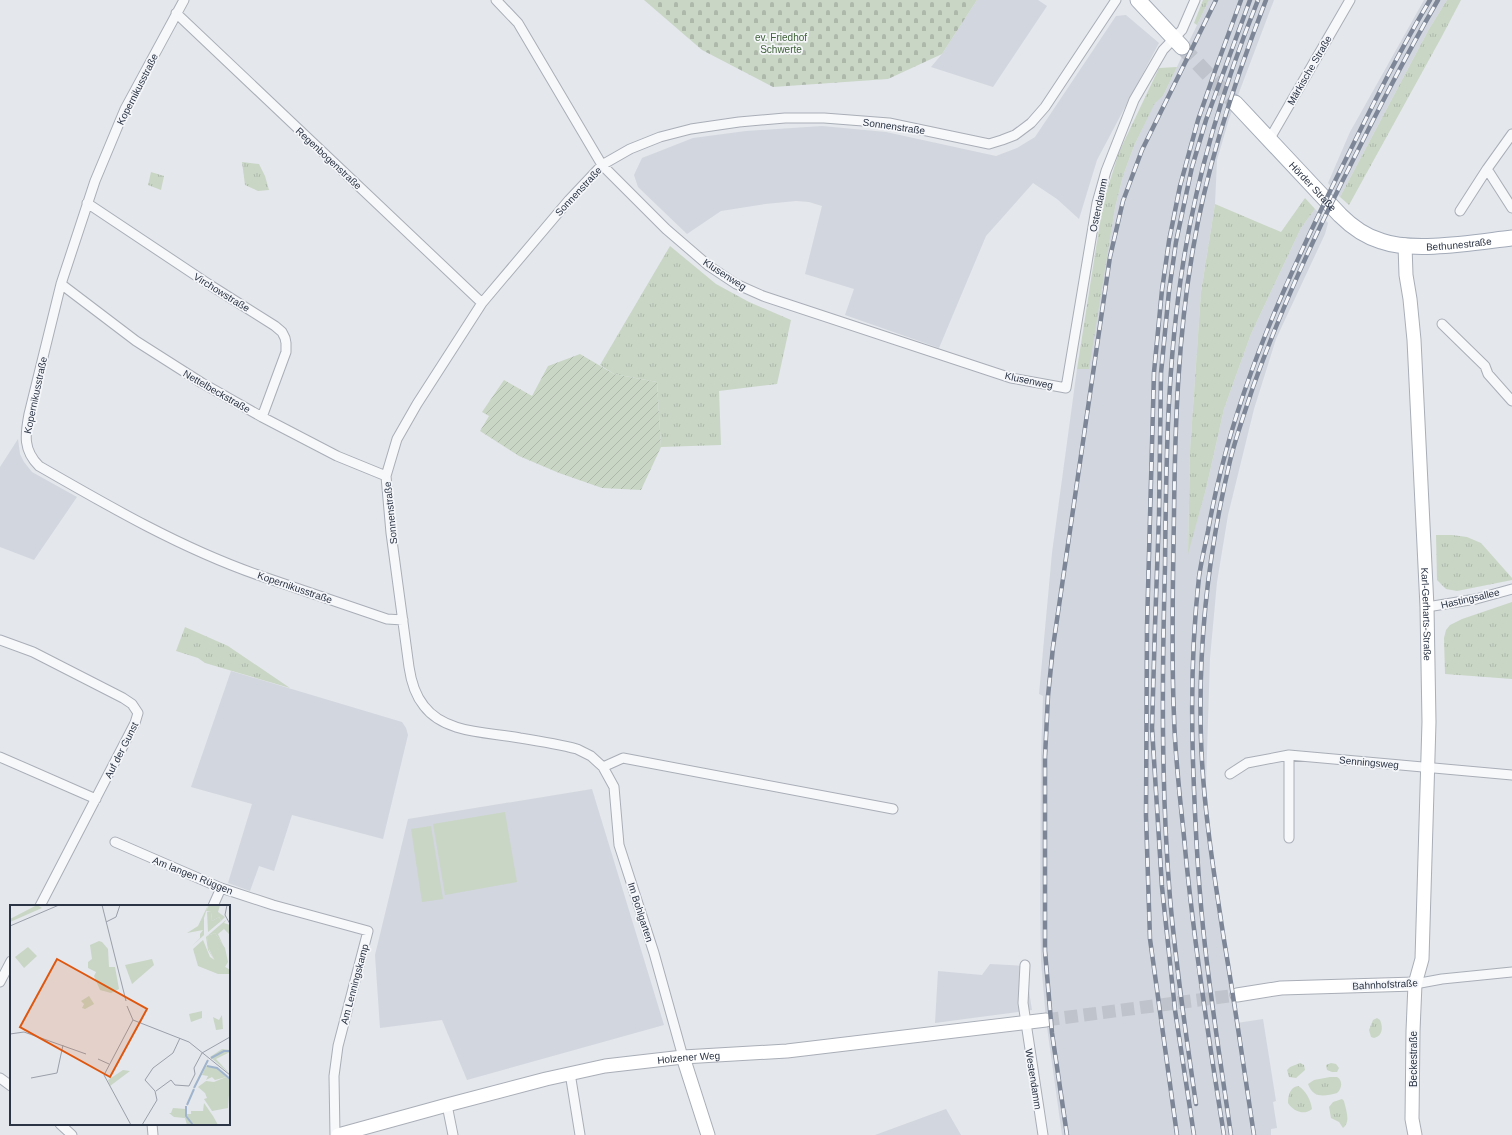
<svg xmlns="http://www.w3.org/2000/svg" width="1512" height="1135" font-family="Arial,sans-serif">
<defs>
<pattern id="grass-tufts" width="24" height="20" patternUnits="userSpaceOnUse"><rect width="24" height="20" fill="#c9d6c5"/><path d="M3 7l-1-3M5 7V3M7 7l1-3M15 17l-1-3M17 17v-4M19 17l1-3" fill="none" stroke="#adb8ab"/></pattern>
<pattern id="cemetery-stones" width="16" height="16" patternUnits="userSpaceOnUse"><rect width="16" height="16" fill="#c9d6c5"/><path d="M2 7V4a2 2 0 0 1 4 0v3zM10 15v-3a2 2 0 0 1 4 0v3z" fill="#adb8ab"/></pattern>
<pattern id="garden-furrows" width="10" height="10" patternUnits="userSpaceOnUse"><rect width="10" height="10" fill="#c9d6c5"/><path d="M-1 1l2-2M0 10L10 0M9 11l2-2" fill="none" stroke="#adb8ab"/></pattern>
</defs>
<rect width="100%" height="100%" fill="#e4e7ec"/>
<!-- built -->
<path fill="#d2d6de" d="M977 0H1038L1047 6 993 87 931 67 942 54Z
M1209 0H1274L1229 119 1217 160 1215 204 1201 292 1190 451 1188 551 1206 489 1224 409 1251 334 1301 228 1315 209 1328 223 1325 234 1276 339 1254 409 1228 515 1217 582 1210 658 1206 784 1214 875 1237 1023 1263 1019 1276 1101 1273 1102 1277 1128 1271 1129V1135H1062L1046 1020 1041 961 1040 909 1041 756 1043 696 1039 694 1052 553 1077 369H1088L1115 208 1123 176 1134 146 1155 102 1163 96Z
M1424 0H1447L1429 29 1340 197 1328 183 1350 132Z
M1126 15 1159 43 1097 160 1079 219 1057 199 1033 183 986 236 939 348 845 315 854 289 805 274 822 206 809 202 796 201 765 204 721 211 687 234 638 187 634 175 642 158 693 138 746 131 822 126 886 132 996 156 1017 148 1035 137 1116 16Z
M18 439 20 454 24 462 32 472 77 497 34 560 0 547V467Z
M231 671 402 722 406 728 408 735 383 839 292 815 274 871 259 866 250 891 228 883 252 804 191 787Z
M592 789 664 1025 467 1080 442 1020 380 1028 375 955 408 819Z
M990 964 1025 966 1032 1010 935 1023 938 971 982 975Z
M946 1109 961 1135H875Z"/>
<!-- grass -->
<path fill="url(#grass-tufts)" d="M1203 0H1209L1197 25 1194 23Z
M1447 0H1461L1441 38 1349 205 1340 197 1429 29Z
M1177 67 1163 96 1155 103 1134 146 1123 176 1115 208 1089 369H1077L1103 203 1119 152 1159 68Z
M242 162 259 164 265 176 269 190 258 191 245 185Z
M151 172 164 176 161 190 148 185Z
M1305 198 1315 209 1301 228 1251 334 1224 409 1206 489 1188 554 1190 451 1201 292 1215 204 1281 232Z
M670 246 716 284 749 302 791 320 777 384 719 391 721 445 661 447 657 382 614 374 600 365Z
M1436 535H1452L1467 537 1481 543 1512 578V580L1457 591 1446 589 1437 580Z
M1512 602V679L1445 674 1444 638 1446 630 1450 625 1462 619Z
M185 627 228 646 290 688 205 663 198 658 176 651Z
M1377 1018 1380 1020C1383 1027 1383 1036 1374 1038L1371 1037 1369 1030 1373 1020Z
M1300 1063 1304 1065 1305 1070 1296 1078 1289 1077 1287 1070 1290 1067Z
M1331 1063 1336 1064 1339 1068 1337 1072H1332L1327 1070 1326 1065Z
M1330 1077H1337C1343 1080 1342 1089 1337 1093 1325 1096 1313 1099 1308 1084L1314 1080Z
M1298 1086C1306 1090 1311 1101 1312 1109 1304 1116 1293 1111 1288 1103 1288 1096 1290 1087 1298 1086Z
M1342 1099 1344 1101C1346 1110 1351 1122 1343 1128L1339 1122 1331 1118 1329 1107 1333 1102Z"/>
<!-- cemetery -->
<path fill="url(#cemetery-stones)" d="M644 0H977L942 54 888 79 773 87 702 50Z"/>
<!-- garden -->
<path fill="url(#garden-furrows)" d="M580 354 614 374 657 382 661 447 641 490 602 488 559 473 519 456 480 431 489 416 482 412 504 380 532 396 548 366Z"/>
<!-- pitch -->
<path fill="#c9d6c5" d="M505 812 517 882 445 895 433 824Z
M431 826 443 899 422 902 411 829Z"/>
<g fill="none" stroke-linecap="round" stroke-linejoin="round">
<!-- secondary-tunnel -->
<path stroke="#bfc3cb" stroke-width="13" stroke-dasharray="13 6" stroke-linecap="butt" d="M1046 1020 1237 995"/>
<!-- primary-tunnel -->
<path stroke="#bfc3cb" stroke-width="15" stroke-dasharray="15 8" stroke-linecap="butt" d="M1182 47 1235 103"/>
<defs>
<path id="street" d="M184 0 125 109 95 181 61 284 29 414C25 435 23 450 39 466 110 507 181 548 258 575L387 619 403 620
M496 0 518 23 602 165 666 229 709 266 736 284 763 296 1011 378 1066 388 1097 203 1106 171 1134 100 1163 50 1182 30 1195 0
M176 13 482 303
M1269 140 1350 0
M1487 169 1512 134
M87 203 210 285 275 326 282 332 285 338 286 343V352L262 417
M1460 211 1487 169 1512 208
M61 284 136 341 202 383 262 417 337 456 386 476
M1442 324 1485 366 1488 374 1512 401
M1427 607 1476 599 1512 589
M0 640 33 652 123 698 132 704 138 713 135 723 40 906
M1289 755V838
M0 757 96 799
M603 767 623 758 893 809
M1230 774 1247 763 1289 755 1512 775
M115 842 221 888 273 905 368 931 338 1046 334 1076 335 1135
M213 906 221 888
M1025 965 1023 1003 1043 1135
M0 982 11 961
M1415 984 1442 979 1512 972
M683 1057 654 953 619 845 614 787 603 767 591 756 577 749C558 744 539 741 520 738 489 732 445 734 424 706 415 695 411 681 409 667L391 533 386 476 397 439 417 404 482 303 569 200 602 165 630 149 660 137 691 129 739 122 785 118H824L889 123 989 144 1002 140 1015 135 1031 123 1045 107 1116 0
M570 1073 580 1135
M0 1078 11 1086
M447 1105 453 1135
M60 1124 72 1135
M152 1124 153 1135"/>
<g id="secondary">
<path id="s1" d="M1405 245 1406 275 1410 299 1414 340 1427 607 1429 722 1422 959 1415 984 1413 1031 1412 1119 1415 1135"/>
<path d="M1237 995 1281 988 1415 984"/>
<path d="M683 1057 708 1135"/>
<path id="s2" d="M338 1135 447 1105 546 1079 605 1066 683 1057 787 1051 1046 1020"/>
</g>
<g id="primary">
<path d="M1138 0 1182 47"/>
<path id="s3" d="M1235 103 1340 215C1352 227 1364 236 1381 241 1414 253 1476 242 1512 238"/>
</g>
</defs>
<!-- street casing -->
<use href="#street" stroke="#a9aeb7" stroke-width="11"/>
<!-- secondary casing -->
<use href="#secondary" stroke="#a9aeb7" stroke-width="15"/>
<!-- primary casing -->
<use href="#primary" stroke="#a3abb8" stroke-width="17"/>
<!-- street -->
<use href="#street" stroke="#f7f8fa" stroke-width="9"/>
<!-- secondary -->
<use href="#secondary" stroke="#fff" stroke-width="13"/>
<!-- primary -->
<use href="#primary" stroke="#fff" stroke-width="15"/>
<defs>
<path id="rail" d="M1196 1104C1186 1036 1176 967 1170 898 1161 788 1162 677 1165 567 1166 466 1167 364 1183 264 1197 174 1224 85 1258 0
M1067 1135 1052 1033 1045 951V757L1048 696 1053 647 1110 257 1123 201 1142 150 1216 0
M1177 1135 1150 939 1146 816 1147 627 1154 372 1162 290 1169 241 1180 186 1198 120 1216 68 1241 0
M1194 1135 1175 1010 1162 887 1152 728 1155 626 1159 516 1161 373 1169 291 1176 242 1192 167 1206 120 1250 0
M1224 1135C1208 1036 1193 937 1184 837 1180 797 1175 757 1174 716 1171 649 1173 581 1174 514 1175 426 1178 336 1193 249 1207 164 1235 80 1266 0
M1231 1135C1222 1072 1212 1009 1205 946 1198 885 1195 823 1193 762 1191 700 1192 639 1199 577 1201 562 1205 546 1208 531 1230 405 1280 293 1336 179 1366 119 1395 58 1430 0
M1254 1135C1244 1070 1235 1005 1224 940 1214 874 1203 806 1201 739 1198 645 1208 553 1230 461 1236 436 1245 412 1253 387 1277 320 1306 254 1338 190 1370 126 1402 62 1438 0"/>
</defs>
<!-- rail casing -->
<use href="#rail" stroke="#7d8696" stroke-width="4.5"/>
<!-- rail -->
<use href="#rail" stroke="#f4f6f9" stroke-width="3" stroke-dasharray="9" stroke-linecap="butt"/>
</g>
<g text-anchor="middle" stroke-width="3.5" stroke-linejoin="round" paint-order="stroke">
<!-- park labels -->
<g font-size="10" fill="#3f6138" stroke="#f4f6f9">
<text x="781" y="41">ev. Friedhof<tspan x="781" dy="12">Schwerte</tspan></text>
</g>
<!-- street labels -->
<g font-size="10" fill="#2b3445" stroke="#f4f6f9">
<text transform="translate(1309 70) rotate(-60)" y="4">Märkische Straße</text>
<text transform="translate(137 89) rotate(-63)" y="4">Kopernikusstraße</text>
<text transform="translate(894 126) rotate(8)" y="4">Sonnenstraße</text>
<text transform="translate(329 158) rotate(43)" y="4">Regenbogenstraße</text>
<text dy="4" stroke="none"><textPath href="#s3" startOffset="114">Hörder Straße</textPath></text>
<text transform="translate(578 191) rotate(-47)" y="4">Sonnenstraße</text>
<text transform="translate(1098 205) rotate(-78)" y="4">Ostendamm</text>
<text dy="4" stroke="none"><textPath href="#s3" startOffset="281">Bethunestraße</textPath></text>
<text transform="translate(725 274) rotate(33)" y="4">Klusenweg</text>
<text transform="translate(222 292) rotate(32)" y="4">Virchowstraße</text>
<text transform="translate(1029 380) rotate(12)" y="4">Klusenweg</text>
<text transform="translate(217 391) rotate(30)" y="4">Nettelbeckstraße</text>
<text transform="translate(35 395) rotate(-78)" y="4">Kopernikusstraße</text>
<text transform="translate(390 513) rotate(-96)" y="4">Sonnenstraße</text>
<text transform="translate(295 587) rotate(19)" y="4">Kopernikusstraße</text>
<text transform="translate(1470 598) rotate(-13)" y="4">Hastingsallee</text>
<text dy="4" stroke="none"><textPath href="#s1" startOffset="370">Karl-Gerharts-Straße</textPath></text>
<text transform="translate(121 750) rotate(-63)" y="4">Auf der Gunst</text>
<text transform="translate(1369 762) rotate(5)" y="4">Senningsweg</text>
<text transform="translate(193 875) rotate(22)" y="4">Am langen Rüggen</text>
<text transform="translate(641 912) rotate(72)" y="4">Im Bohlgarten</text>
<text transform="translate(354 984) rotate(-75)" y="4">Am Lenningskamp</text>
<text transform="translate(1385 984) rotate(-3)" y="4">Bahnhofstraße</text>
<text dy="4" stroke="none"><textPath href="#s2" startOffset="360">Holzener Weg</textPath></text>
<text transform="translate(1413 1059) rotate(-90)" y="4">Beckestraße</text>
<text transform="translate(1034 1079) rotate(81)" y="4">Westendamm</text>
</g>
</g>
<!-- overview -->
<g transform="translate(10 905)">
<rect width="220" height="220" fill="#e4e7ec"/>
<path d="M198 0 194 13V30L181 42 190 33V29L193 25 177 28 188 21ZM217 14 214 18 220 20V30L214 24 208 29 213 40 205 28 197 31 199 45 205 56 198 45 196 32ZM79 91 84 99 75 104 72 103 74 99 71 96ZM212 110 213 124 206 125 203 112 209 115ZM212 144 220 145V147L206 154 220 169 200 152ZM113 165 120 166 100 181 98 175ZM163 203 176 204V211L183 220H177L175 213 164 212 159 208H161Z" fill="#c9d6c5"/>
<path d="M27 0 32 3 0 17V14ZM199 0H210L208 7 215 12 211 16 209 12 202 16 201 7 196 6ZM18 42 27 51 14 63 5 52ZM196 161 206 163 216 172 205 175 202 172 196 175 198 171 192 170Z" fill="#c9d6c5"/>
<path d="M89 36 92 37 98 44 99 62H105L109 84 101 88 90 85 84 71 86 67 78 63V57L82 54 80 40ZM142 54 144 60 122 79 115 60Z" fill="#c9d6c5"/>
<path d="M197 7H201L202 16 209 12 211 16 198 27ZM205 28 215 43 218 57 215 62 205 56 198 42 197 31ZM193 35 200 52 220 65V69H208L188 61 183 44ZM216 172 220 175 218 203 202 206 194 194 197 193 195 188 188 182 196 176 204 177ZM194 198 203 211 208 220H184L178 213 176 209H181V206H193Z" fill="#c9d6c5"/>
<path d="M192 106V113L181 117 179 109Z" fill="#c9d6c5"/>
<path fill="none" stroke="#9fb4cc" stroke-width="2" d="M201 153 214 146H220M197 161 207 163 220 174M184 183 198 155M177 200 184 184M176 201V211L183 220"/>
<path fill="none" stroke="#9a9fa9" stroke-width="1" d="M92 0 116 96M217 0 215 10 220 19M96 17 106 12 110 0M0 21 49 0M117 101 123 115 179 137 220 170M0 129 14 127 76 149M192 148 220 132M88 154 99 159M21 173 47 168 53 140M146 186 161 175 165 180 179 181 185 169 184 163 192 148M121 220 94 170 123 115M132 220 147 195 145 186 135 175 143 163 163 148 170 133"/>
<path fill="#df570f" fill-opacity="0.15" stroke="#df570f" stroke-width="2" d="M47 54 137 104 100 172 10 122Z"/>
<rect width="220" height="220" fill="none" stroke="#2b3445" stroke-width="2"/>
</g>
</svg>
